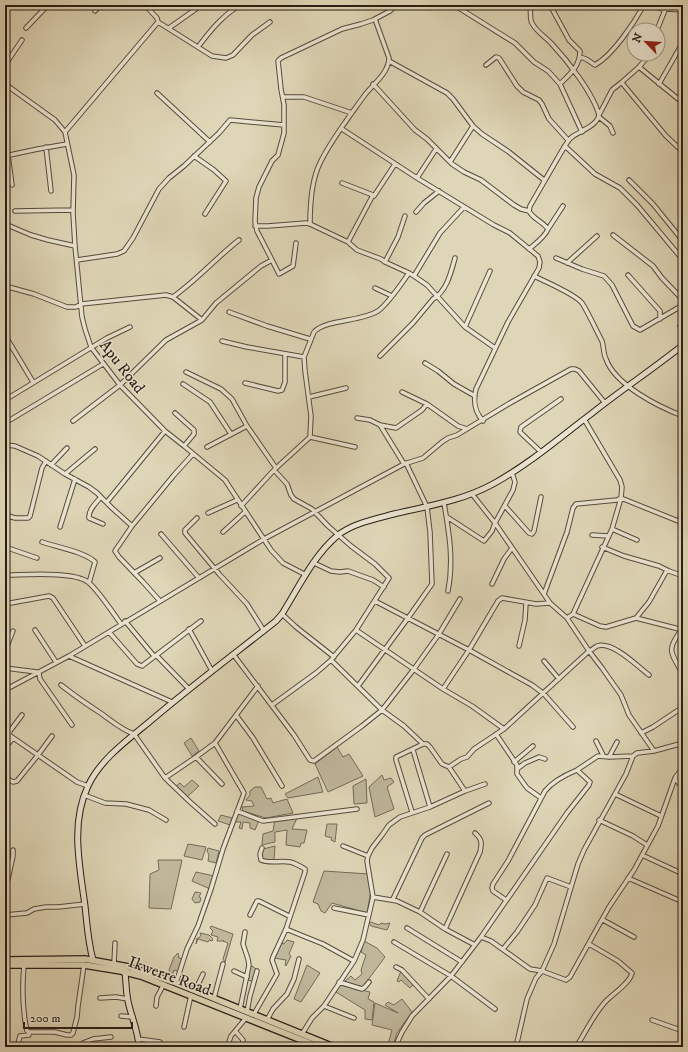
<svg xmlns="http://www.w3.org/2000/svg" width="688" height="1052" font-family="'IM FELL DW Pica',serif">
<rect width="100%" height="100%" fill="#dfd6b7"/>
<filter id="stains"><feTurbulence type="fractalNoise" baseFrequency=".005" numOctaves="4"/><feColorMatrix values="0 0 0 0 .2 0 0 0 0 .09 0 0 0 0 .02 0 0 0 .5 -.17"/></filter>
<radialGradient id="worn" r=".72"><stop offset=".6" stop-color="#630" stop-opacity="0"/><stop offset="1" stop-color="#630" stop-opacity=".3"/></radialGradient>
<!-- green -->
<path fill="#c0b79b" stroke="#746a58" d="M191 738 199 751 192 756 184 743Z
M337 747 343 757 349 754 363 776 328 792 315 764Z
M382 775 384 780 391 778 394 782 387 787 394 809 375 817 369 787Z
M318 777 323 792 288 798 285 794Z
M366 779 367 803 354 804 353 786Z
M192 780 199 786 187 797 176 786 180 783 184 787Z
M255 787H261L267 799 271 798 273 803 287 799 293 813 266 818 243 811 242 807 254 806 252 801 246 800 250 795V791Z
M238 813 259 820 255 830 250 828V823L243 822 242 829 239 828 241 822H234Z
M221 815 232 818 230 825 218 821Z
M298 816 292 829 307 830 304 843H301L300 847 286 845 287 830 275 832V842L262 845 263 834 273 831 275 819Z
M327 824H337L335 842 331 840 332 838 325 836Z
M188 844 206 847 202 860 184 856Z
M275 846 274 860 262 859 261 855 263 849Z
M208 848 219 851 216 863 208 861 209 855 207 851Z
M158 860H182L171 909 149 908 150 874 159 870Z
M324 871 369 874 371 890 367 913 332 903 325 913 321 911 318 904 313 902Z
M196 872 214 876 210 889 192 881Z
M195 892 201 893 199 897 201 898 200 902 195 903 192 899Z
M371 922 379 925 381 923 385 924 390 923 387 930 371 926 369 923Z
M211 926 233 934 225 962 223 959 228 943 223 941 224 940 223 941H217L218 937 211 935 213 931 210 928Z
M200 933 209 935 213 939 212 941 209 940 208 942 198 939 196 944 197 938H199L201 935Z
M287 940 294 942 289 954 291 956 286 966 285 965 286 960 274 958 281 943 284 944Z
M364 941 377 948 385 957 362 988 345 982V981L351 976 355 980 362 974 361 970 366 955 361 952Z
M178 953 179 958 182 959 178 971 174 970 173 973H170L169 970 174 957Z
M307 965 320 973 301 1002 294 999Z
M252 966 256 969 252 981 248 980 250 968Z
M401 971 414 984 410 988 401 980 399 982 397 981Z
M340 985 370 992 368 999 374 1002 372 1020 365 1019V1010L336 992Z
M402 999 412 1012 397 1033 393 1046 388 1044 392 1030 372 1025 375 1003 398 1013 385 1005 388 1002 394 1005Z"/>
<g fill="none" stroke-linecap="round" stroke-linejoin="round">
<defs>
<path id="street" d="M454 5 515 43 534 62 548 71 560 84 582 132
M529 5C532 11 529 18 532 23 535 30 545 37 551 43 567 60 593 93 599 115 597 126 580 131 572 137 569 139 567 143 564 147
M550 5 569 40 580 51C580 66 570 74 560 84
M650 5 665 10
M95 11 100 5
M158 22 212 56 226 58 233 55 252 35 270 22
M26 28 48 5
M169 28 196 9 199 5
M657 30 665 10 667 9 683 10
M198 47C210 31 222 16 240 5
M650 54 639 67 622 82V83L666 136 683 152
M580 57 586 59 595 65C613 55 634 23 644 5
M389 61 447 93 453 99 473 126 482 134 509 152 544 180
M5 65 22 40
M486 65 496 57 499 58 517 86 523 92 539 100 542 104 549 119 568 140
M639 67 683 103
M5 84 55 120 65 132 74 175 73 213 75 246 82 317 85 329 91 347 120 385 165 431 184 446 225 480 271 550 283 563 306 575
M373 84 415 130 427 139 452 164 464 172 481 180 514 205 521 209 529 211
M659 84 683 42
M157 93 210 142
M283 97H304L352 113
M599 115 612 90 622 82
M599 117 610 126 613 133
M342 129 417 178 494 225 510 233 538 256 540 262 539 268 508 322 476 389C473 401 474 411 483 421
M65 132 158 22 157 18 145 5
M46 147 51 191
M8 155 12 185
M5 156 38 149 67 144
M194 156 214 170 226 181 205 214
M450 162 473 126
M417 178 436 149
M629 180 653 204 683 241
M342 183 373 195 348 242
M374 196 395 164
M464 207 440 233 414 276 427 285 465 327 495 348
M15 211 73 210
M416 212 424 203 439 191
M5 224 31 235 48 240 75 246
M310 224C310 204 311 181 320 163 331 140 349 117 364 96 372 85 389 73 389 58L375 19
M255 226H268L306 223 310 224 348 242 357 250 381 259 385 262 409 273
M548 229 563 206
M613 235 653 266 662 278 683 300
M529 249C536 243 545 237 548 229 542 221 533 219 529 211L530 206 563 149 566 147 595 174 620 188 637 205 683 260
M556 258 582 269 604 276 612 285 633 326 640 330 683 305
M77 260 117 254 124 251 133 238 159 189 169 178 184 166 219 133 230 120 284 125
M272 260 279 274 293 266 296 243
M385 262 398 237 405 216
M567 263 597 236
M628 275 660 311V319
M534 276C546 282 575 294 582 303 588 312 597 332 602 341 604 347 603 353 606 359 615 385 659 407 683 416
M5 286 34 294 67 307H76L81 304 166 295 173 297 202 320
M375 288 392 296
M173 297C197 280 216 258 239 240
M229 312 267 326 310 339
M680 326 683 329
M465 327 490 271
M6 337 33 382
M222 341 247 347 304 357
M380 356 413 323 433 299C447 291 451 272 455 258
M425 363 438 371 454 384 475 396
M186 372 221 389 232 399 247 426 276 468
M245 383 278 391 282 390 285 382V354
M183 384 210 402 231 434
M402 392 427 404 458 426 467 429
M309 397 346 388
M5 400 107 338 130 327
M175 413 194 430V434L184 446
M357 418 370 420 380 425 404 464
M73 421 120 385 166 340 202 320 216 303 261 266 272 260 257 231 255 222 256 198 259 187 272 161 278 155 284 133V105L281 89 278 61 281 58 342 29 361 24 373 20 390 11 397 5
M5 423 103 364
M380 425 396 428 422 410 427 404
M310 437 355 447
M6 445 15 446 38 456 65 474 89 487 97 493 112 508 132 526
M207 447 247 426
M541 452 520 432 521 427 561 399
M51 465 67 448
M65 474 95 449
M472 494 495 523 550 603 567 618 589 651 602 668 621 695 629 715 654 751
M101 497C96 503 88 510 89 518L103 524
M107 502 165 431
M444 503C449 532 454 561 448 591
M241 506 274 470 310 437 311 416 305 371 304 357 314 332C326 319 361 322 378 311 388 304 402 283 409 273L414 276
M505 506 529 533 532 534 534 531 541 497
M208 513 237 500
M5 515 15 518H28L30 516 42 468 46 461
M447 517 484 541 492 531 495 523 513 490 515 482 512 473
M197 518 185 530V533L220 575 247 604 264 631
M679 521 683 511
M60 527 75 479
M612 529 637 540
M223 532 245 512
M161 534 199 578
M592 535 608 536
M42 542C57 547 85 552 95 562L89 583
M5 547 37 558
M602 547 624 556 659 566 669 571
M314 563 331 571 340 572 348 571 373 580 384 587
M134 573 160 558
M5 575C25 575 73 571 88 582 97 589 114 614 121 624
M492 584 504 559 512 548
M544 594 567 532 573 508 576 504 617 500 621 498 683 523
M160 601 143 582 119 557 115 551 132 526 174 475 193 454
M375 601 469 650 532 685 544 694 573 727
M5 604 49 596 53 598 85 646
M282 614 296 627 334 657
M573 614 600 626 606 627 636 618 683 630
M567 618 573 614 612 529 621 498 622 487 620 480 584 419
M636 618 649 602 666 572 669 571 683 576
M125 621 154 656
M189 629 212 671
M35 630 56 662
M356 630 443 689 472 706 504 729
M109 632 137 664 142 666 201 621
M519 646 525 620 526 603
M5 651 13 631
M233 654 294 735 310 760 314 761 362 726 382 710 414 669 439 634 460 599
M156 655 189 689
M69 656 172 702
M331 660 382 710 404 726 423 744H427L430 747 442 764 449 767 461 759 467 757 474 749 504 729 589 651C592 650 595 647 597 646 613 641 637 666 649 675
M544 661 559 679
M5 668 37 672
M681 671C670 651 667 650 681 630
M39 673 40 679 72 725
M61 685C75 696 88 705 102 714 113 722 122 730 134 734L165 778 190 802 215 824
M358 686 408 618 432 584 430 532 427 507 406 463
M443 689 469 650 498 601 502 598 536 604 550 603
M5 690 69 656 264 539 404 464 423 458 442 442 448 438 457 435 510 403 571 369H575L579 371 605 403
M272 705 316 673 331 660 356 630 389 578 375 564 351 546 328 526 312 509 294 499 291 495 287 484 274 470
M22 715 10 731 9 735 77 782 88 786
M236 715 253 738 282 786
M641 733 653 727 683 707
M496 734 517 765V774L527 788 541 798
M596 741 603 755
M5 748 13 738
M413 750 430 807
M196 757 222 784
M609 757 617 742
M514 762 533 746
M449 767 465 791
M517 769 525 763 539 757 545 759
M5 777 13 782 17 781 38 755 52 736
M165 778 196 757 215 743 258 686
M675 778 683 789
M615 794 661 816
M84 795 105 803 126 804 149 810 166 820
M237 811 263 821 357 809
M412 812 396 760V757L423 744
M599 820 633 836 647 845
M343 846 368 856
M642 855 683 874
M628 878 683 902
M5 893 13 856V850
M373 897 397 901 420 912 445 929 480 852C482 843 482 839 475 833
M393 899 422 838 425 835 489 803
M506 900 493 891 492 888 493 884 508 861 545 791C553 781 565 775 577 770
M334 908 369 915
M420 912 447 854
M5 915 27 913 34 909 46 907H58L85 904
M250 915 257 901H259L289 916
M603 920 634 937
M407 928 462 962
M286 929 323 944 354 961
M445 929 475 945
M481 937 491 941 530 969 542 971 566 980 570 977 609 907 634 870 658 826 675 778 683 767
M394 942 451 976 495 1009
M503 949 517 932 535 905 547 878 571 887
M114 964 115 943
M24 965C22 988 22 1009 27 1031L29 1032H55L67 1035H71L73 1033 77 1017 78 1006 84 965
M396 967 402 970 429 999
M234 971 247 977
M339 982 362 989 365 987 369 982
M176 983 187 949 198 926 211 889 223 849 244 793 215 743
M195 991 203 974
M100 998 116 997 128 999
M214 998 223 964
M156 1006 157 997 164 984
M324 1006 354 1018
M240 1009 249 965 248 959 243 944 245 932
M247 1012 250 996 257 971
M254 1014 277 974 272 960 273 957 286 929 305 872V869C300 866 295 863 290 862 280 860 270 864 261 860L260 854 262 848
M121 1016 133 1017
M267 1020 273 1009 287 994 294 979 299 959
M652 1020 683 1031
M184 1027 191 995
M236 1032 243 1040 242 1047
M302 1034 312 1018 324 1006 354 961 363 940 373 897 367 861 368 856 372 848 382 835 389 825 400 817 430 807 465 791 485 784
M138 1039 160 1042
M229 1042 231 1036 246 1018
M17 1047 20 1036 29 1035V1032
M82 1047 83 1043 93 1039 111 1037
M395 1047 402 1032 412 1016 451 976 481 937 567 813 589 785 590 782 577 770 598 756 609 757 633 756
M516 1047 527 999 536 978 542 971 554 944 578 864 584 850 626 774 633 756 637 753 654 751 683 743
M576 1047C586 1032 594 1013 607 1000 614 993 630 983 632 973L618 961 589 944"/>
<path id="secondary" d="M93 960C88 942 87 924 85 906 80 867 70 824 88 786 100 760 126 741 148 723 189 688 233 655 276 621L282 614C299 587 313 556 338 535 354 523 375 519 394 514 428 506 462 501 493 484 528 465 559 438 591 414 621 390 653 369 683 345
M125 972C126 981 126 991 128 1001 131 1016 138 1030 139 1047"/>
<path id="primary" d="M5 960 85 959 129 967 176 983 334 1047
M5 965H84L121 971 141 976 319 1047"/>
</defs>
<!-- street casing -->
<use href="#street" stroke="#564b3e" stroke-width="5.5"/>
<!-- secondary casing -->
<use href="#secondary" stroke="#281d15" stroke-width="7"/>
<!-- primary casing -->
<use href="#primary" stroke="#281d15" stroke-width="8"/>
<!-- street -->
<use href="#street" stroke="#eae4d0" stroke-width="3.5"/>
<!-- secondary -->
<use href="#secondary" stroke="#eae4d0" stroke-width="5"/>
<!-- primary -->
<use href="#primary" stroke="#dfd6b7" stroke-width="5.5"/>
</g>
<g text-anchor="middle" stroke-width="3" stroke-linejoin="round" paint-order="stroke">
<!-- street labels -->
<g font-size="16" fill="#281d15" stroke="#eae4d0">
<text transform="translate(123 366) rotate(52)" y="6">Apu Road</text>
<text transform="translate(170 975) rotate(20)" y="6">Ikwerre Road</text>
</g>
</g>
<!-- margin -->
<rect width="688" height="1052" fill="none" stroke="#dfd6b7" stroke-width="20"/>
<rect x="6" y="6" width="676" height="1040" fill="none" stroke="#281d15" stroke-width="2"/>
<rect x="10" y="10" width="668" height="1032" fill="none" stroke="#281d15"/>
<!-- north arrow -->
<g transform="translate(646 42) rotate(295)"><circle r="19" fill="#eae4d0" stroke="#9c9485"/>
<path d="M0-3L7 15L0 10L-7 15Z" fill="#8f2418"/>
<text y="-6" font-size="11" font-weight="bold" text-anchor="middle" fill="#281d15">N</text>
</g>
<!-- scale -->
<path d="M24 1022v6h108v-6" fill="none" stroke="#281d15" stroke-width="2"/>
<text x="30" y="1022" font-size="12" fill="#281d15" stroke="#eae4d0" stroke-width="3" paint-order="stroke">200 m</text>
<rect width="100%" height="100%" filter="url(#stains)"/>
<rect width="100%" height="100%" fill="url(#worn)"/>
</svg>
